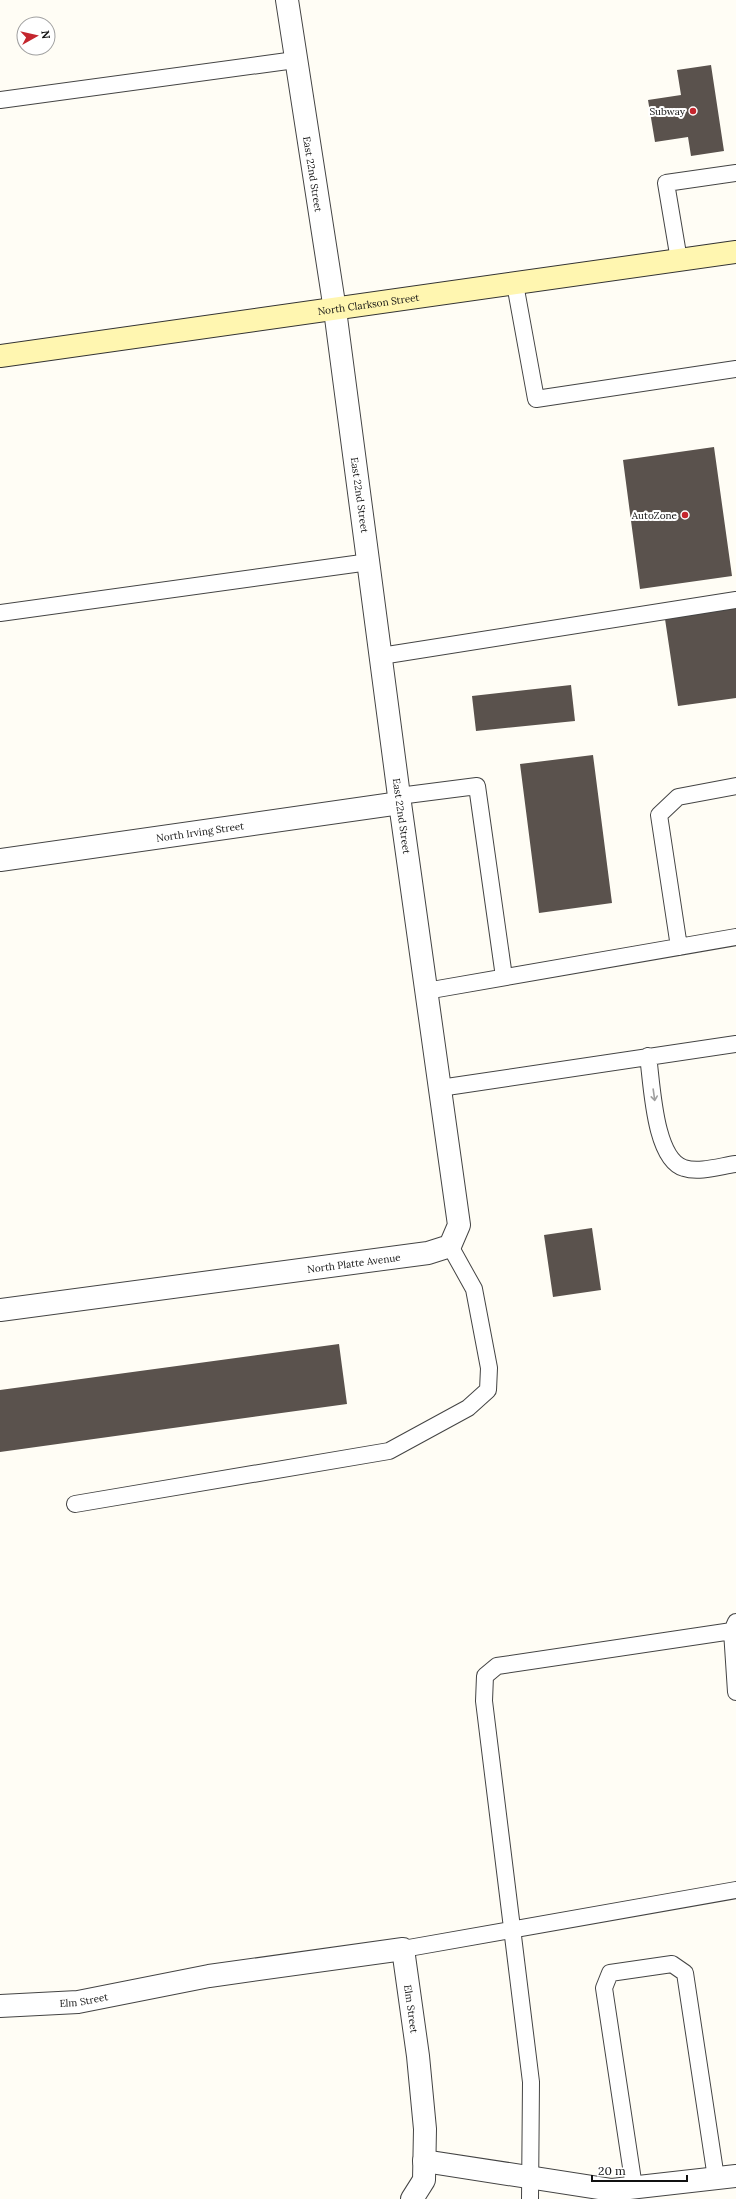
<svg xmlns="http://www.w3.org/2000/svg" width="736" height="2199" font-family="Lora,serif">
<rect width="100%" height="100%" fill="#fffdf5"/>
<!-- building -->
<path fill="#5a524d" d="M711 65 724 151 691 156 688 137 655 142 648 100 681 95 677 70Z
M714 447 732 576 640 589 623 460Z
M736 608V698L678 706 665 619Z
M571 685 575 721 476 731 472 696Z
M593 755 612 903 539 913 520 764Z
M592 1228 601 1290 553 1297 544 1235Z
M339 1344 347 1404 0 1452V1390Z"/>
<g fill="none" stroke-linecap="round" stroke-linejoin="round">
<defs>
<path id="lane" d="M0 100 295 60
M679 260 666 183 736 173
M515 284 536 399 736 369
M0 613 369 562
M381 656 736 600
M399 796 477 786 504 977
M679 947 659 815 678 797 736 786
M426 991 736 937
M648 1056C652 1083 654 1159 684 1168 699 1173 721 1166 736 1164
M440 1088 736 1044
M75 1504 389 1451 468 1408 488 1390 489 1368 474 1289 450 1246
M736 1622 732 1631 736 1692
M403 1949 736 1890
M634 2187 604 1988 610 1973 672 1964 685 1973 716 2178
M530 2199 531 2082 484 1701 485 1676 497 1666 732 1631"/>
<g id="street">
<path id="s1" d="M0 860 400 803"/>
<path id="s2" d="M0 1310 428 1253 450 1246 459 1225 399 796 335 310 287 0"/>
<path id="s3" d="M0 2006 78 2002 209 1976 403 1949 418 2056 425 2129 424 2180 412 2199"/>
<path d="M424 2161 612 2190 736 2176"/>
</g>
<g id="secondary">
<path id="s4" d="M0 356 736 252"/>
</g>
</defs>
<!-- lane casing -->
<use href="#lane" stroke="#444" stroke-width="18"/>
<!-- street casing -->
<use href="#street" stroke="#444" stroke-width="24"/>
<!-- secondary casing -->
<use href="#secondary" stroke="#333" stroke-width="24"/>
<!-- lane -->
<use href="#lane" stroke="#fff" stroke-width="16"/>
<!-- street -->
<use href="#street" stroke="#fff" stroke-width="22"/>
<!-- secondary -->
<use href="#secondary" stroke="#fff6b0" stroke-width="22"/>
</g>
<!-- one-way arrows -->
<defs><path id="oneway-shaft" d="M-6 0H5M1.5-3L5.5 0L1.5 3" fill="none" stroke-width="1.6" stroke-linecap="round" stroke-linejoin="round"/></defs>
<use stroke="#a0a0a0" href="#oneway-shaft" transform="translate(654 1095) rotate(82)"/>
<!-- markers -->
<g fill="#c4262e" stroke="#fff" stroke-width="1.5">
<circle cx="693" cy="111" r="4"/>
<circle cx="685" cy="515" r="4"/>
</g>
<g text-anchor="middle" stroke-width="4" stroke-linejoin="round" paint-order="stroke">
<!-- poi labels -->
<g font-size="10" fill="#111" stroke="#fff" text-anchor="end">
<text x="685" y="115">Subway</text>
<text x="677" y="519">AutoZone</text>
</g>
<!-- street labels -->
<g font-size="10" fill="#111" stroke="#fff">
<text transform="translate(313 174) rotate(81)" y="4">East 22nd Street</text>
<text dy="4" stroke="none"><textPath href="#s4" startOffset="372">North Clarkson Street</textPath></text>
<text transform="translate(360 495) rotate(82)" y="4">East 22nd Street</text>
<text transform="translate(402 816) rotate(82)" y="4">East 22nd Street</text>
<text dy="4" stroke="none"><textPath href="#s1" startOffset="202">North Irving Street</textPath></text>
<text dy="4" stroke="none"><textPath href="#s2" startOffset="357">North Platte Avenue</textPath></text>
<text dy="4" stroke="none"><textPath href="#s3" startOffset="84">Elm Street</textPath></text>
<text dy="4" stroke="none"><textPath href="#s3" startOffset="468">Elm Street</textPath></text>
</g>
</g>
<!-- north arrow -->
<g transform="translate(36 36) rotate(82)"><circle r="19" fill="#ffffff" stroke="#a0a0a0"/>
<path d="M0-3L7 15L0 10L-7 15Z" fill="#c4262e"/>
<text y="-6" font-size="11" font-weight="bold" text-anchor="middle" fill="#111111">N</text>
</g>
<!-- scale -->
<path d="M592 2175v6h95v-6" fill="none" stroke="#111111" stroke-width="2"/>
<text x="598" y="2175" font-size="12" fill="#111111" stroke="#ffffff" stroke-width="3" paint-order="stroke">20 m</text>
</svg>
